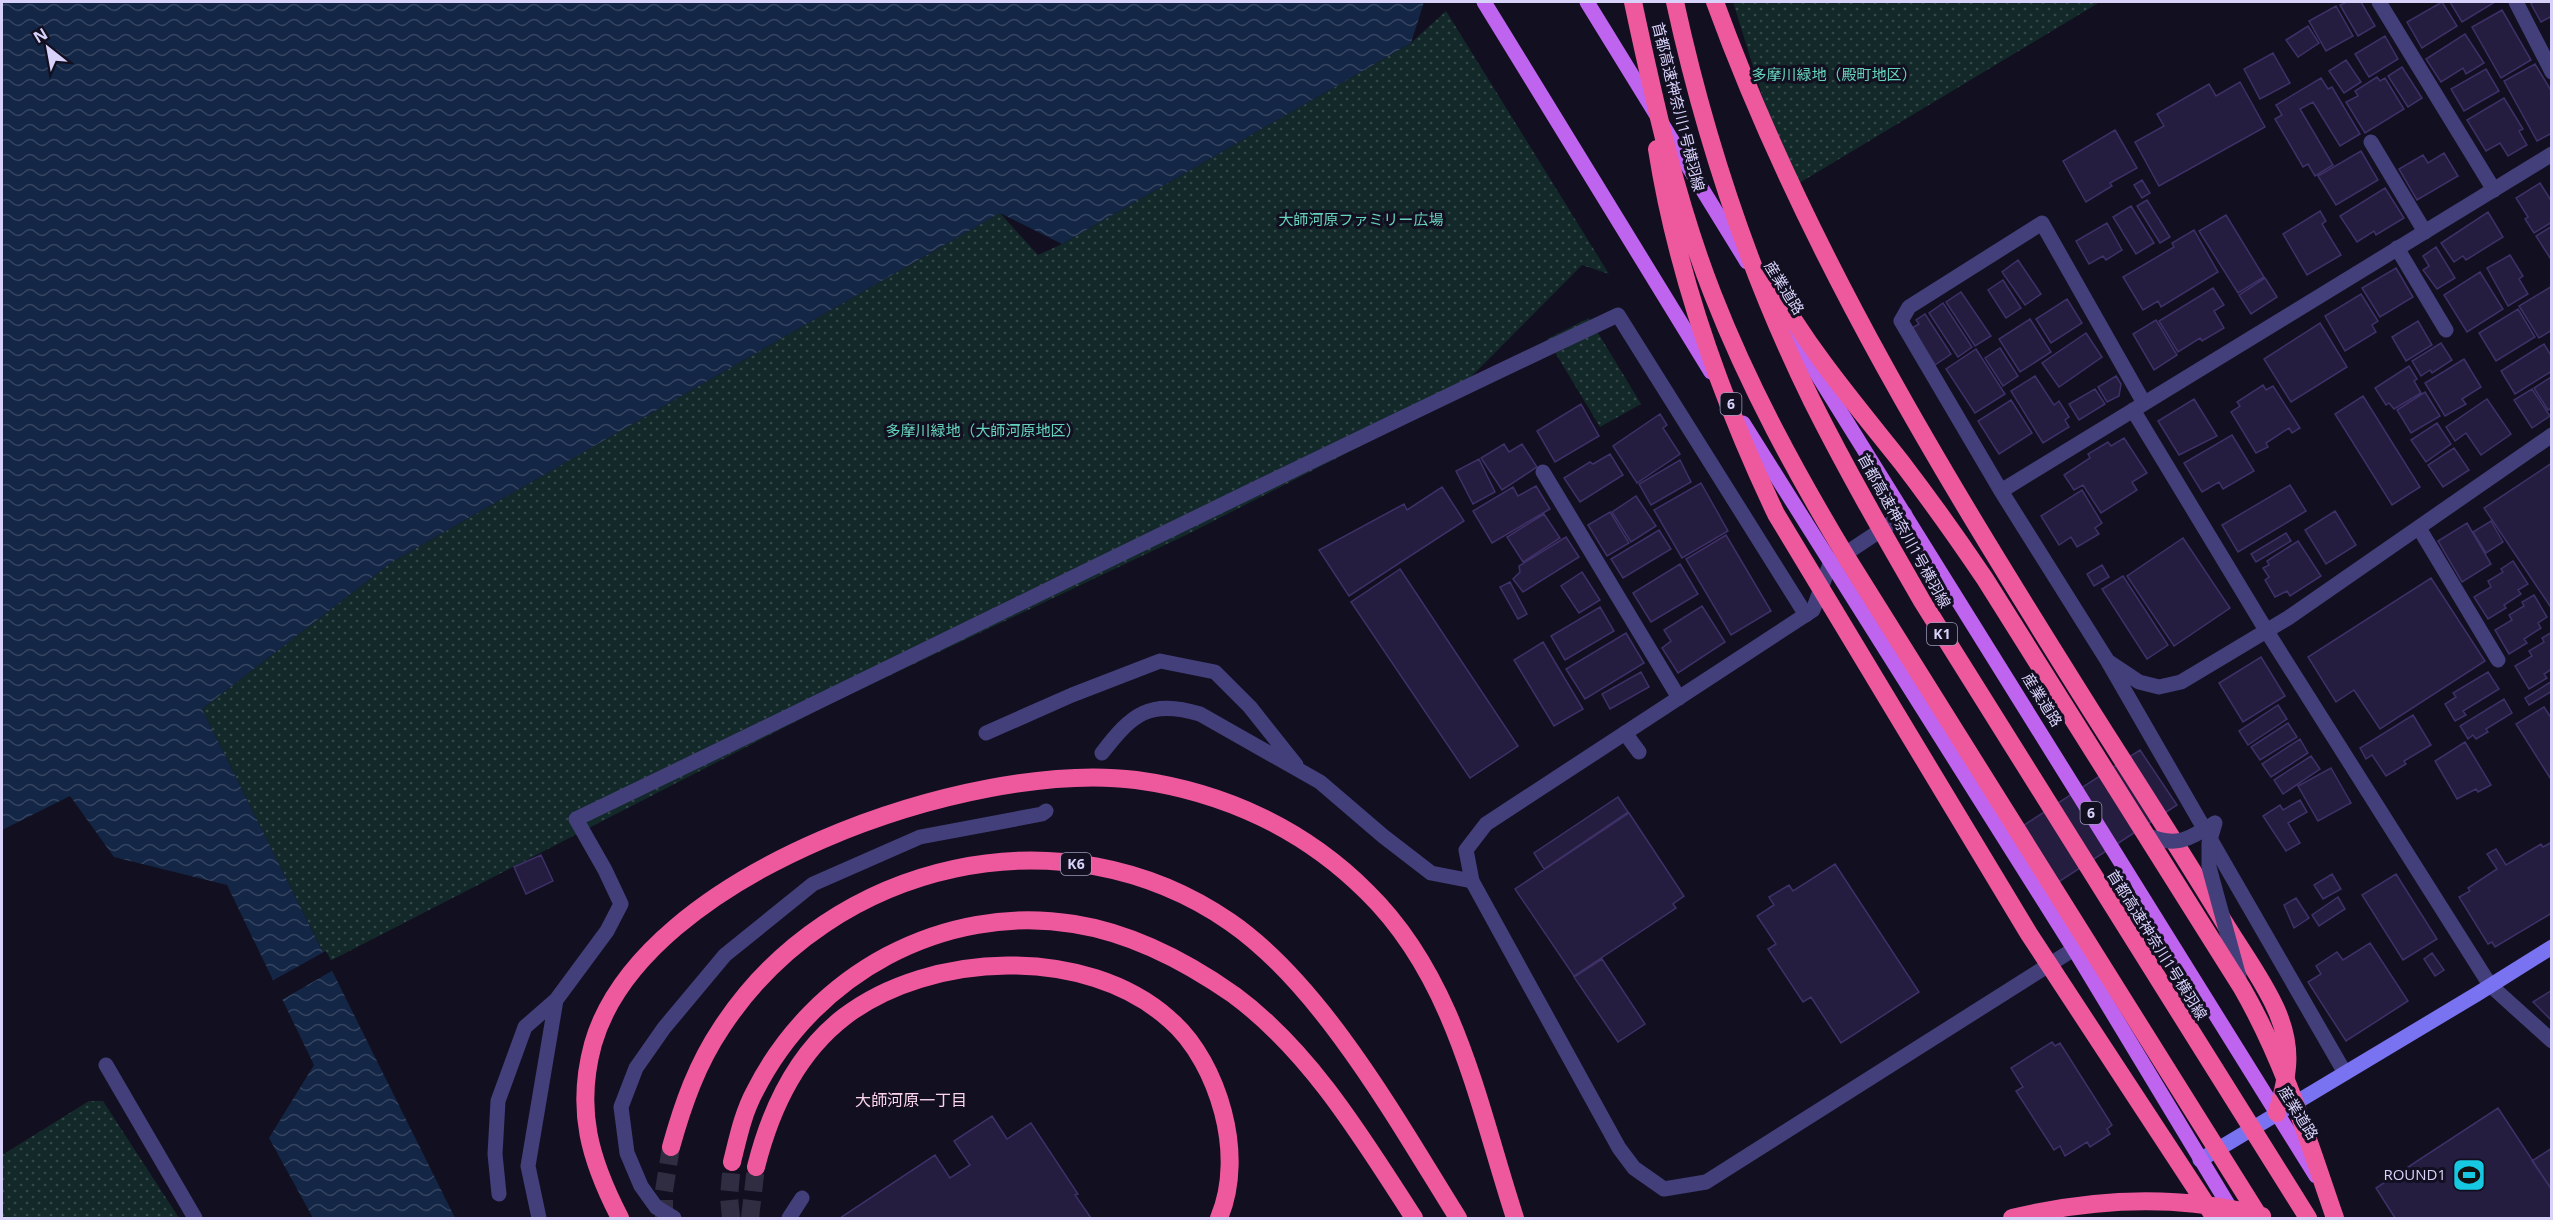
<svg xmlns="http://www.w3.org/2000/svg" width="2553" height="1220" font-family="'Open Sans','Noto Sans JP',sans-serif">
<defs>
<pattern id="grass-dots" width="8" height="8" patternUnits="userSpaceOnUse" patternTransform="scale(1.5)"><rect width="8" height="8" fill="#132929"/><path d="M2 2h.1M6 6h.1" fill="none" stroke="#354749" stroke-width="1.8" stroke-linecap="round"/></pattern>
<pattern id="water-waves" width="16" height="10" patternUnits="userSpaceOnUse" patternTransform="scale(1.5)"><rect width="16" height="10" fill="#142645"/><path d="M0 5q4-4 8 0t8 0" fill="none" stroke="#354561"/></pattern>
</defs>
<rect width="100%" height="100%" fill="#120f20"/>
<!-- grass -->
<path fill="url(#grass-dots)" d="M1733 2H2100L1791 188Z
M1446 11 1609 274 1582 265 1445 403 1188 534 834 702 328 962 202 709 392 562 1000 213 1038 255 1062 244 1411 43Z
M1589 318 1641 404 1600 427 1547 339Z
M89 1101H103L179 1218H2V1155Z"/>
<!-- water -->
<path fill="url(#water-waves)" d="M2 2H1424L1411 43 1062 244 1000 213 392 562 202 709 455 1218H313L269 1138 314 1065 227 885 114 857 70 796 2 830Z"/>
<!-- pier -->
<path fill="#120f20" d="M326 951 335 969 280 1001 270 982Z"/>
<!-- building -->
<path fill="#251d3f" stroke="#3e3168" stroke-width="1.5" d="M2347 2H2361L2375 26 2358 36 2340 5Z
M2442 2 2457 26 2422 48 2407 22Z
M2450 2H2495L2462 22Z
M2534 2H2552V16L2541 22 2531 4Z
M2336 6 2353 36 2326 51 2309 21Z
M2502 10 2531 60 2501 78 2472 27Z
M2308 26 2319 43 2298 57 2286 40Z
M2465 34 2484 63 2466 74 2463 68 2441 82 2426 59Z
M2385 36 2398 59 2369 77 2355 54Z
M2273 53 2290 83 2260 99 2244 69Z
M2346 60 2361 82 2344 93 2329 71Z
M2535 64 2552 92V133L2537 141 2504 81Z
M2402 67 2422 98 2408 107 2388 76Z
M2486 69 2499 91 2464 111 2451 89Z
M2377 77 2380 81 2385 78 2404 109 2365 133 2346 102 2358 96 2355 91Z
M2321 78 2328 89 2332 87 2360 134 2340 146 2313 102 2300 109 2333 165 2315 176 2308 164 2303 167 2275 119 2282 115 2276 105Z
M2240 82 2265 127 2159 186 2135 142 2164 126 2157 114 2209 84 2216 96Z
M2504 98 2523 129 2519 131 2527 145 2508 156 2500 143 2486 151 2467 120Z
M2115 130 2137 168 2110 183 2112 186 2086 202 2063 161Z
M2361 151 2378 180 2336 205 2318 176Z
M2444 153 2458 176 2417 200 2399 169 2423 155 2428 163Z
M2142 180 2150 193 2142 198 2134 185Z
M2540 183 2552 202V222L2534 233 2525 219 2528 217 2516 198Z
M2385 188 2404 218 2376 235 2374 231 2357 242 2340 216Z
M2147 200 2170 237 2160 243 2137 206Z
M2131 206 2154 243 2136 254 2113 217Z
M2320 211 2326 221 2322 224 2341 255 2307 275 2283 234Z
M2488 212 2503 237 2466 260 2463 256 2454 262 2441 243Z
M2226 215 2264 277 2238 293 2199 231Z
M2107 223 2122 250 2106 260 2103 256 2089 264 2076 241Z
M2552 226V261L2536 236Z
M2194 230 2218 272 2161 307 2158 301 2143 310 2123 277 2174 247 2172 243Z
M2436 247 2455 278 2437 289 2423 270 2429 266 2423 256Z
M2510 255 2523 276 2519 279 2528 294 2508 306 2487 268Z
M2018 260 2041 294 2025 305 2002 272Z
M2396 268 2413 297 2380 317 2362 288Z
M2480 272 2503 309 2467 332 2444 295Z
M2265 278 2277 297 2251 314 2239 295Z
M2003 280 2021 308 2006 318 1988 290Z
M2552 286V330L2539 338 2519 306Z
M2213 288 2224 305 2214 311 2224 328 2202 341 2200 338 2178 352 2159 321Z
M1961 292 1991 336 1975 346 1946 302Z
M2361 294 2378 321 2372 325 2376 332 2345 351 2325 316Z
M2067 299 2082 323 2051 343 2036 319Z
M1943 303 1972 347 1958 357 1929 313Z
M2518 309 2535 337 2496 361 2479 333Z
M1925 314 1951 354 1935 365 1912 328 1919 324 1916 320Z
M2030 319 2051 352 2020 372 1999 339Z
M2156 320 2177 355 2154 370 2133 334Z
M2418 321 2432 345 2406 361 2392 337Z
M2320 323 2347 367 2291 402 2264 359Z
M2086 333 2102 357 2059 387 2042 363Z
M2441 343 2452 360 2432 373 2430 370 2421 376 2412 361Z
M2544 344 2552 357V371L2515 394 2501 371Z
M2000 348 2018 376 2003 386 1985 358Z
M1976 349 2005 394 1975 413 1946 369Z
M2464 359 2481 387 2462 399 2466 404 2445 416 2425 383Z
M2409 366 2417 379 2414 381 2421 393 2394 409 2389 403 2386 405 2375 388Z
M2035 376 2054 405 2059 401 2069 417 2065 420 2069 427 2043 443 2011 391Z
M2116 376 2121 384 2119 396 2107 402 2098 387Z
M2551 377 2552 408 2548 410 2534 388Z
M2263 385 2266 390 2273 386 2300 428 2292 433 2289 428 2266 443 2268 447 2256 453 2231 412 2240 406 2237 402Z
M2095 389 2105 404 2079 420 2069 404Z
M2532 389 2550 416 2532 428 2514 400Z
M2425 392 2440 416 2411 433 2397 410Z
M2363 396 2420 487 2392 505 2335 414Z
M2194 399 2217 436 2179 455 2158 421Z
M2487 399 2511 434 2481 455 2466 433 2455 441 2446 427Z
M2011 400 2032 433 1999 454 1978 421Z
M1581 404 1599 436 1555 462 1537 431Z
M1660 414 1667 425 1663 428 1680 454 1637 483 1613 446Z
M2437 423 2451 444 2426 462 2411 440Z
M2232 435 2254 471 2223 489 2219 482 2202 492 2184 463Z
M2124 438 2147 473 2132 482 2137 490 2101 513 2083 485 2074 490 2064 475 2090 458 2088 454 2108 442 2111 446Z
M1504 444 1509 452 1522 444 1537 467 1502 490 1481 458Z
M2454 448 2469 470 2443 487 2428 465Z
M1610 454 1623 475 1580 502 1564 478 1590 462 1593 464Z
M1479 459 1495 492 1473 504 1456 471Z
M1680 460 1691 482 1651 505 1639 484Z
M2552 463V609L2484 508Z
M1701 483 1728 531 1682 558 1654 510Z
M2290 485 2306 511 2238 552 2222 525Z
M1536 486 1550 509 1492 543 1473 511 1513 487 1518 496Z
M1442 487 1464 521 1349 596 1319 550 1404 504 1407 510Z
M2082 490 2102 523 2095 528 2099 534 2077 547 2071 537 2059 545 2041 516Z
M1636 496 1656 526 1631 542 1612 512Z
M2335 511 2356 545 2326 564 2305 530Z
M1610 512 1629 543 1607 556 1588 525Z
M1544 514 1560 538 1523 562 1507 537Z
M2491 521 2503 542 2486 553 2473 532Z
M2467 523 2491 564 2462 582 2438 541Z
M1659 530 1671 549 1623 578 1611 559Z
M2286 533 2291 541 2256 562 2251 554Z
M1726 535 1771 611 1731 635 1686 559Z
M1566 537 1579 557 1523 592 1513 579 1520 572 1519 566Z
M2183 538 2230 608 2174 646 2127 576Z
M2298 541 2321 576 2290 596 2287 591 2275 597 2265 580 2269 577 2263 568 2269 565 2267 561Z
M2513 561 2528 584 2518 590 2521 594 2504 605 2506 608 2488 619 2474 597 2491 587 2488 581 2503 572 2501 569Z
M1680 564 1698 594 1651 622 1633 593Z
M2102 565 2109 577 2094 586 2087 574Z
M1400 569 1518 746 1470 778 1351 602Z
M1582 572 1600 600 1579 613 1561 586Z
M2123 576 2168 645 2147 659 2102 589Z
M2431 578 2485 661 2380 729 2354 690 2336 702 2308 657Z
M1510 582 1527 614 1518 619 1500 587Z
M2534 595 2547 617 2538 623 2541 628 2524 639 2527 643 2509 654 2495 630 2512 620 2509 615 2524 606 2522 602Z
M1702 606 1725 642 1678 673 1662 648 1671 641 1664 630Z
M1600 607 1614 631 1565 660 1551 636Z
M2552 632V669L2544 674 2547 678 2529 689 2515 666 2532 656 2529 651 2544 642 2542 638Z
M1626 633 1644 663 1585 699 1566 669Z
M1543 642 1583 709 1554 726 1514 660Z
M2261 657 2285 696 2243 722 2219 683Z
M1641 672 1649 687 1610 709 1602 694Z
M2488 672 2499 689 2463 711 2466 715 2455 721 2445 704 2456 697 2453 693Z
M2552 681V691L2529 705 2525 698Z
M2504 699 2512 713 2486 729 2488 732 2476 739 2473 735 2468 739 2460 726Z
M2278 705 2287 719 2248 745 2239 731Z
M2544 707 2552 719V781L2516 724Z
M2413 715 2431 745 2404 761 2406 764 2386 776 2372 755 2366 759 2360 748Z
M2288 723 2297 737 2260 760 2251 747Z
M2300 739 2308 753 2271 777 2262 764Z
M2465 742 2491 785 2478 792 2476 789 2457 799 2435 761Z
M2140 750 2177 805 2057 883 2021 827Z
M2311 756 2320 769 2283 794 2274 780Z
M2331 768 2351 803 2318 821 2298 786Z
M1618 797 1628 812 1544 869 1534 853Z
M2300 800 2307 812 2288 823 2300 843 2286 851 2263 816 2280 805 2283 810Z
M1629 813 1684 896 1673 904 1676 908 1574 976 1515 889Z
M2552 842V913L2495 947 2492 942 2488 944 2459 897 2470 891 2468 888 2497 869 2487 854 2496 849 2506 865 2541 844 2543 847Z
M541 855 553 881 526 894 514 867Z
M1835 864 1919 992 1841 1043 1811 997 1803 1002 1768 949 1776 944 1757 916 1774 905 1769 897 1789 885 1793 891Z
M2332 874 2341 889 2323 899 2314 885Z
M2396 874 2437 939 2403 960 2362 895Z
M2338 897 2345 909 2319 926 2312 915Z
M2296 898 2309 918 2294 928 2284 905Z
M2370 943 2408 1001 2346 1041 2308 982 2321 974 2316 966 2337 952 2343 960Z
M2432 953 2444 970 2435 976 2424 959Z
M1602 959 1645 1024 1618 1042 1574 977Z
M2552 990V1021L2533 1002Z
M2052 1042 2055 1046 2060 1043 2112 1125 2107 1129 2110 1134 2090 1147 2087 1142 2065 1156 2060 1146 2054 1150 2016 1091 2023 1087 2011 1068Z
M2498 1108 2552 1190V1218H2395L2376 1188Z
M992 1116 1007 1139 1031 1123 1078 1194 1075 1195 1091 1218H840L935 1155 950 1178 970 1165 954 1141Z
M2552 1148V1190L2532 1161Z"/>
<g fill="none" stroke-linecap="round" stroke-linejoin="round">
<!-- highway-tunnel -->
<path stroke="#302c41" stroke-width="18" stroke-dasharray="18 9" stroke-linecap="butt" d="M664 1218V1191L671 1147
M731 1218 729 1197 732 1162
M750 1218 756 1167"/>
<!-- lane -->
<path stroke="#433f7a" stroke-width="15" d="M2379 2 2494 190
M2516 2 2552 72
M2371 142 2425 232
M2397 248 2446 330
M1543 472 1679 698
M2419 528 2498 660
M986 733 1072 695 1160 661 1215 672 1250 707 1296 765
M1625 733 1639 752
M1102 753C1132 714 1149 699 1200 714L1320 782 1383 836 1431 873 1472 881
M106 1065 195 1218
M499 1194 495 1154 498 1101 525 1027 556 1000
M539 1218 528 1166 556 1000 607 931 621 904 605 870 576 819C924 652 1269 479 1618 315L1806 615
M674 1218 656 1207 641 1186 627 1153 621 1107 636 1068 664 1028 725 955 813 884 920 837 1042 814 1046 811
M789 1218 802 1198"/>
<!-- street -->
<path stroke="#433f7a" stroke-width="15" d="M2144 403 2042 223 1909 307 1901 321 2001 491 2107 660 2345 1073
M2133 410 2266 630 2490 985 2552 1041
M2001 491 2552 154
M1905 514 1830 564 1813 610 1486 824 1466 850 1472 881 1619 1148 1634 1168 1664 1189 1706 1182 2074 949
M2109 662 2139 682 2159 687 2181 682 2288 618 2552 435"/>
<!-- secondary -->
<path stroke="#7a73f1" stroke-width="15" d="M2200 1160 2477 994 2552 947"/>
<!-- primary -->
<path stroke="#bf64ef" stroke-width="15" d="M1484 2 1711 372
M1587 2 1747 262
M1779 313 2316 1176
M1743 423 2074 949 2235 1216"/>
<!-- highway -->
<path stroke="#ee599d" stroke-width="18" d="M1715 2C1807 255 1949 484 2092 712 2137 783 2183 854 2227 927 2243 953 2263 980 2276 1009 2293 1047 2289 1073 2277 1113
M671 1147C683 1104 697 1064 722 1027 832 860 1063 807 1230 922 1323 986 1399 1124 1458 1218
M732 1162C738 1138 743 1113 755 1091 814 974 943 903 1074 924 1131 933 1187 962 1234 995 1311 1052 1363 1139 1414 1218
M756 1167C770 1111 796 1054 844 1017 930 951 1086 945 1169 1019 1196 1042 1214 1078 1223 1112 1232 1146 1233 1185 1219 1218
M620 1218C590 1160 575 1110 593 1044 642 872 974 759 1136 780 1224 792 1304 829 1367 892 1456 979 1478 1105 1515 1218"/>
<!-- lane-bridge -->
<path stroke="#433f7a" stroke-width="15" d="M2215 823 2209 843V867L2239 977
M2146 835C2177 848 2189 839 2215 823"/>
<!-- highway-bridge -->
<path stroke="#ee599d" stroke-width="18" d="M1633 2C1654 100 1676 201 1713 295 1749 387 1796 473 1847 558L2260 1218
M1675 2C1705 139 1750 275 1812 401 1846 469 1884 535 1922 601L2308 1218
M1657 149C1677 276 1721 398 1776 514L2029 934 2215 1218
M1772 284C1808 349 1856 405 1902 463 1931 501 1958 539 1985 579L2242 988C2284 1061 2308 1140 2335 1218
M2012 1218C2095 1198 2179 1194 2262 1216"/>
</g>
<!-- icons -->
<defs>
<symbol id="stadium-square" viewBox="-11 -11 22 22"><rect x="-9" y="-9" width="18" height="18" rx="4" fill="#17c8e2" stroke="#120f20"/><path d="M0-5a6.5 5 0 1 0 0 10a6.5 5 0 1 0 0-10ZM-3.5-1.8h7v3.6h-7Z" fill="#111"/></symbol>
</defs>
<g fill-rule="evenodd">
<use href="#stadium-square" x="2450" y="1156" width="38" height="38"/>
</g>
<g text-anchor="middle" stroke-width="6" stroke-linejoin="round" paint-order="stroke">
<!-- shield labels -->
<g fill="#120f20" stroke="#9d98b9" stroke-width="1.5">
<rect x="1720.5" y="393" width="21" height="22" rx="4.5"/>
<rect x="1927" y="623" width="30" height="22" rx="4.5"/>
<rect x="2080.5" y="802" width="21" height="22" rx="4.5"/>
<rect x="1061" y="853" width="30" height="22" rx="4.5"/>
</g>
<g font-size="14" font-weight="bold" fill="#d8d2fb">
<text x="1731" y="409">6</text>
<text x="1942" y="639">K1</text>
<text x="2091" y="818">6</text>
<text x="1076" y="869">K6</text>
</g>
<!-- park labels -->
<g font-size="15" fill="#66d3bb" stroke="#120f20">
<text x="1834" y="80">多摩川緑地（殿町地区）</text>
<text x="1361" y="225">大師河原ファミリー広場</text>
<text x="983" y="436">多摩川緑地（大師河原地区）</text>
</g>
<!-- street labels -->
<g font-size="15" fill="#d8d2fb" stroke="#120f20">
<text transform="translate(1678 107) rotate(76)" y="5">首都高速神奈川1号横羽線</text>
<text transform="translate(1784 288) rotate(58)" y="5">産業道路</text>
<text transform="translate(1904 531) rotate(61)" y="5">首都高速神奈川1号横羽線</text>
<text transform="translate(2042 700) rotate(58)" y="5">産業道路</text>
<text transform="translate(2157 945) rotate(58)" y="5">首都高速神奈川1号横羽線</text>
<text transform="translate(2298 1113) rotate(58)" y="5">産業道路</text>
</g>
<!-- poi labels -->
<g font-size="15" fill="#d8d2fb" stroke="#120f20" text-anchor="end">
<text x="2446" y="1180">ROUND1</text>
</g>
<!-- neighbourhood labels -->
<g font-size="16" fill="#fbd4ec" stroke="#120f20">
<text x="911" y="1106">大師河原一丁目</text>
</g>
</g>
<!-- border -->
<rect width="2553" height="1220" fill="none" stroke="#d8d2fb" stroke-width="6"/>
<!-- north arrow -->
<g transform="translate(48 48) rotate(329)" stroke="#120f20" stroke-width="4.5" paint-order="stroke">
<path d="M0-4.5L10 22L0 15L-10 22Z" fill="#d8d2fb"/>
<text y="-9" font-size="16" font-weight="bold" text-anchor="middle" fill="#d8d2fb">N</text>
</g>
</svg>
